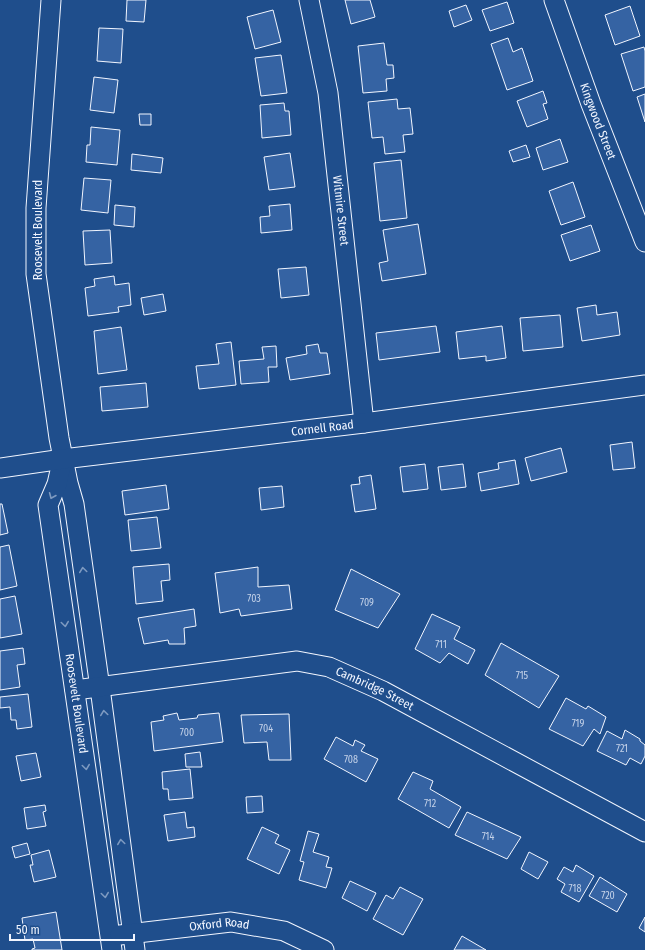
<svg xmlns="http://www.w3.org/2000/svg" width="645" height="950" font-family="'Fira Sans Condensed',sans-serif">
<rect width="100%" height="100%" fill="#1f4e8c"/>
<!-- building -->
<path fill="#3563a3" stroke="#f2f6ff" d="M127 0H146L144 22 126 21Z
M345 0H370L375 17 351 24Z
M507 2 514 23 490 31 482 10Z
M466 5 472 20 454 27 449 11Z
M630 6 640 36 615 45 605 15Z
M273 10 281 42 255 49 247 17Z
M99 28 123 29 121 63 97 61Z
M508 38 513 52 522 48 533 81 507 90 491 44Z
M384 43 387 65H393L394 78 386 79 387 91 363 93 358 46Z
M644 47 645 51V87L633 91 621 54Z
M281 55 287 93 261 96 255 58Z
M94 77 118 80 114 113 90 110Z
M543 91 547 103 543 104 548 119 527 127 517 101Z
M645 94V122L637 97Z
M397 99 398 109 410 108 413 134 403 135 405 152 385 154 383 137 372 138 368 102Z
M284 103 285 111H289L291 135 262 138 260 105Z
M139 114H151V125H140Z
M91 127 120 130 117 165 86 162 87 145H90Z
M560 139 568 162 543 170 536 148Z
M526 145 530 157 513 162 509 151Z
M290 153 295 187 269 190 264 157Z
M132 154 163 158 161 173 131 170Z
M401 160 407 218 380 221 374 163Z
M84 178 111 180 108 213 81 210Z
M573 182 585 217 561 225 549 191Z
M290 204 292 230 261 233 260 217 270 216 269 206Z
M115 205 135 207 134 227 114 225Z
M418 224 426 274 382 281 379 263 388 261 383 230Z
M591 225 600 251 570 261 561 235Z
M110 230 112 263 85 265 83 231Z
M306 267 309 295 281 298 278 269Z
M114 276 115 285 129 283 131 305 118 307 119 312 88 316 85 288 95 286 94 279Z
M163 294 166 311 144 315 141 298Z
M596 305 597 315 617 312 620 335 582 341 577 308Z
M560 315 563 347 523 351 520 318Z
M436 326 440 352 379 360 376 333Z
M502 326 506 358 486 361V356L459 359 456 332Z
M121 327 127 370 98 374 94 331Z
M231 342 236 385 199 389 196 366 219 364 216 344Z
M318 344 320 353H327L330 374 290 380 286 358 307 354 306 346Z
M276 346 277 367H268L269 382 241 384 239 361 264 359 262 347Z
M146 383 148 407 102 411 100 387Z
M632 442 635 468 613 470 610 445Z
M561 448 567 472 531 481 525 458Z
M515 460 519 484 481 491 478 473 499 469 498 463Z
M425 464 428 489 403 492 400 467Z
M463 464 466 487 441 490 438 467Z
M371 475 376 509 355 512 351 485 360 484 359 477Z
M166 485 169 509 125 515 122 491Z
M282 486 284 507 261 510 259 488Z
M0 504H2L8 533 0 535Z
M157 517 161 548 131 551 128 520Z
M9 545 17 586 0 590V547Z
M169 564 170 580 161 581 163 601 136 604 133 567Z
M258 567V587L289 585 292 609 241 616 239 609 220 613 215 573Z
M351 569 400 594 378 628 335 610Z
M15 596 22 634 0 638V599Z
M194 609 196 626 184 628 185 644H169L168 640 144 644 138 618Z
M432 614 460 627 454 639 475 650 468 664 449 653 440 663 415 649Z
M501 643 559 676 539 708 485 675Z
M23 648 25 664 17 665 20 687 0 690V651Z
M28 694 32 727 17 729 16 720H11L10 707 0 708V697Z
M566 698 586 709 588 706 606 717 600 734 594 729 583 746 549 729Z
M177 713 179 720 197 718 198 715 219 713 223 742 154 751 151 722 164 720 163 716Z
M289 714 291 760H269L267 742 244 743 241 715Z
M625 730 640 739V741L645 745V756L641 764 630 758 626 765 597 751 607 731 622 739Z
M336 737 353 746 355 740 365 745 361 751 378 759 366 782 324 759Z
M200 752 202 767H186L185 754Z
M36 753 41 777 21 781 16 756Z
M190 769 193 798 169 800 168 789H163L162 772Z
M413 772 433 781 430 789 461 807 449 828 398 799Z
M262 796 263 812 247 813 246 797Z
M45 805 46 811 43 812 46 826 27 829 24 808Z
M185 812 187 828 194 827 195 837 168 841 164 815Z
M467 812 521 837 507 859 455 835Z
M262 827 279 835 275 843 290 850 279 874 247 859Z
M308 831 319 834 313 852 329 857 326 867 332 868 326 888 299 880 304 862 300 861Z
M27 843 30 854 15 858 12 847Z
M49 850 56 877 34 882 30 865H33L31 855Z
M529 852 548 862 538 879 521 869Z
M576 865 594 876 579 902 561 892 565 884 557 879 564 867 573 872Z
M600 877 627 894 617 912 589 896Z
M350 881 376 893 367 911 342 898Z
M400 887 423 899 403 935 373 919 386 895 393 899Z
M56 912 62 950H32V949L35 948 33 939 25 940 22 918Z
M645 917V932L639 928Z
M462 936 486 950H454Z"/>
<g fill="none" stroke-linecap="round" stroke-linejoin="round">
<defs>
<g id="minor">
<path d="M51 0 36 208V274L59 438 68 483 74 504 100 688 135 950"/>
<path id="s1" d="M309 0 328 93 364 423"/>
<path id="s2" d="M554 0 591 104 645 242"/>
<path id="s3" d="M62 462 57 484 48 505 112 950"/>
<path id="s4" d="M0 468 63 459 364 423 645 385"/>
<path id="s5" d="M75 690 297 661 329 667 383 691 645 832"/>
<path id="s6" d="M120 935 231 922 284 931 324 950"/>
</g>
</defs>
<!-- minor casing -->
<use href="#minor" stroke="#f2f6ff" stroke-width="21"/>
<!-- minor -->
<use href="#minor" stroke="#1f4e8c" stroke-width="19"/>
</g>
<!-- one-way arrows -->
<defs><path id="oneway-chevron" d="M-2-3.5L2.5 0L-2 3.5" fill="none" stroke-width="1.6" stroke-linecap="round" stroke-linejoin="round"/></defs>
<g stroke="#7e9ac0">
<use href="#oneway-chevron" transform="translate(52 496) rotate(113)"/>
<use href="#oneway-chevron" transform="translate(83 570) rotate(-98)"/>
<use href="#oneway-chevron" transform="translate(65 624) rotate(82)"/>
<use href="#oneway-chevron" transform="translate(104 713) rotate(-98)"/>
<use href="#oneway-chevron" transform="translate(86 767) rotate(82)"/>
<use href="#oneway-chevron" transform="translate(121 842) rotate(-98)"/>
<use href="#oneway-chevron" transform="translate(105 895) rotate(82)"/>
</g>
<g text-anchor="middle" stroke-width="3" stroke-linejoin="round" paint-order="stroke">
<!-- number labels -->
<g font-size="10" fill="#c3d1e8">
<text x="254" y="602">703</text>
<text x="367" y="606">709</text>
<text x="441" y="648">711</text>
<text x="522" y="679">715</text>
<text x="578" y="727">719</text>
<text x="266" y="732">704</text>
<text x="187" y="736">700</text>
<text x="622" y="752">721</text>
<text x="351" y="763">708</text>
<text x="430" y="807">712</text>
<text x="488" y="840">714</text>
<text x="575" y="892">718</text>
<text x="608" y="899">720</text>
</g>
<!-- street labels -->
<g font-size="12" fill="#f2f6ff" stroke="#1f4e8c">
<text dy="4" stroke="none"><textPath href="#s2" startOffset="129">Kingwood Street</textPath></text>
<text dy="4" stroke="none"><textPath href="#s1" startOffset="213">Witmire Street</textPath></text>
<text transform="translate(38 230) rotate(-90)" y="4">Roosevelt Boulevard</text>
<text dy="4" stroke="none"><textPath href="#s4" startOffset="325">Cornell Road</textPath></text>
<text dy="4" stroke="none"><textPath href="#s5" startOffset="307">Cambridge Street</textPath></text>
<text dy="4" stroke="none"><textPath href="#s3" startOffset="246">Roosevelt Boulevard</textPath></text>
<text dy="4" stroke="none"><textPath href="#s6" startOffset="100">Oxford Road</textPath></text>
</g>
</g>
<!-- scale -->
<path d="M10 934v6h124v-6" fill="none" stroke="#f2f6ff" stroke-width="2"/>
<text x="16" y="934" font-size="12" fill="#f2f6ff" stroke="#1f4e8c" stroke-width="3" paint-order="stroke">50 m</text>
</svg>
